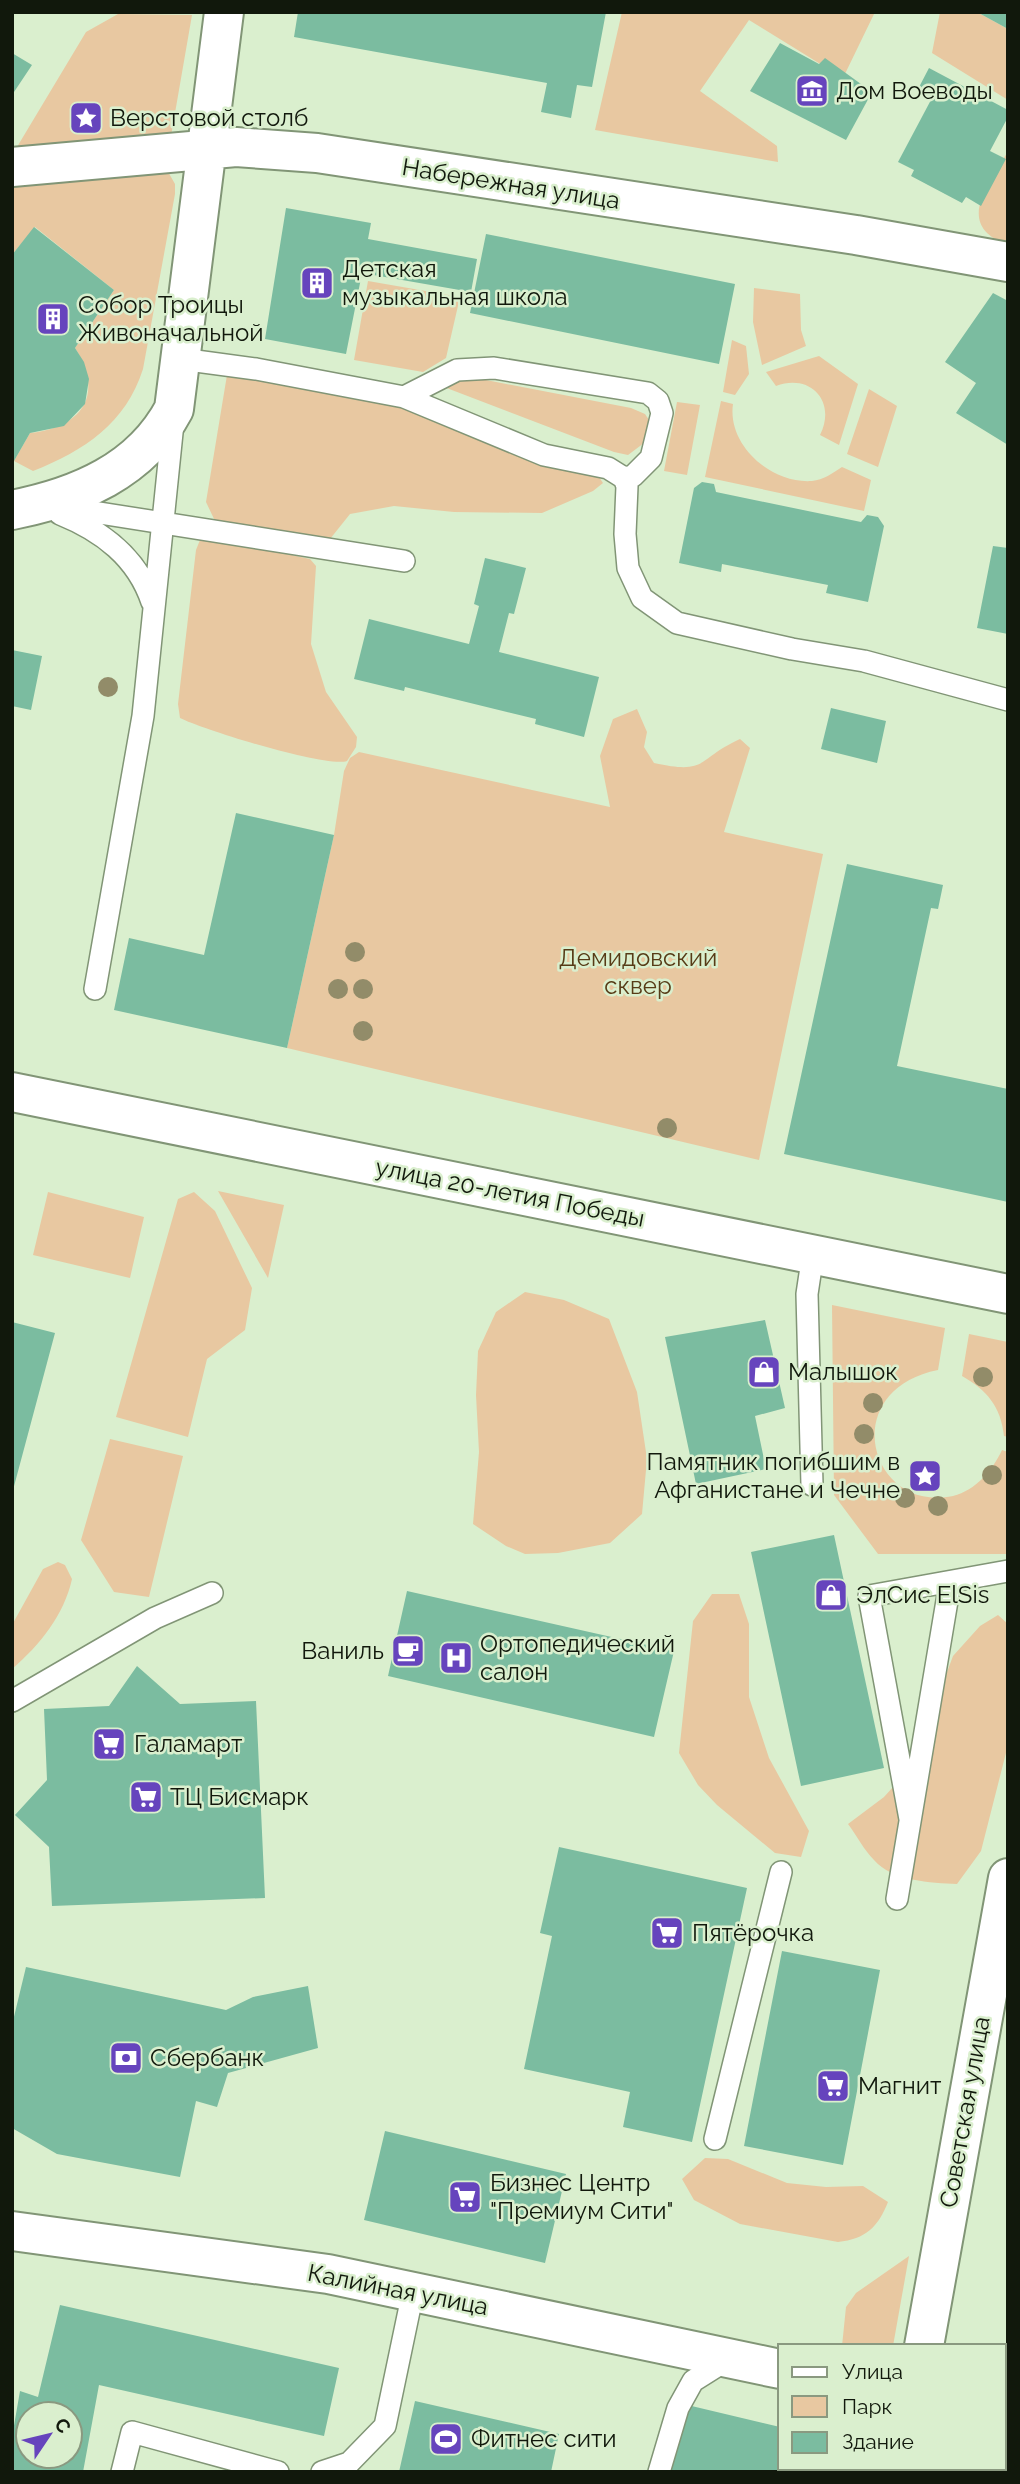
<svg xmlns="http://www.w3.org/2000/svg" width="1020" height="2484" font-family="Raleway,sans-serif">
<rect width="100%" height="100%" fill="#daefce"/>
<!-- green -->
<path fill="#e8c8a1" d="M622 12H875L843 78 749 20 700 91 777 146 778 162 595 130Z
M940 12H977L1008 29V100L932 53Z
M118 14 192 15 171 136 25 155 17 147 86 32Z
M1008 151V245C953 225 989 185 1008 151Z
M167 170 175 184V194L143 369C126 423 84 451 33 471L14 461 30 433C82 427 105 395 75 348L114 290 35 227 12 255V179Z
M368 281 460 297 446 358 423 372 354 360Z
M754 288 800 294 801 330 806 346 762 365 753 322Z
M732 340 746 346 749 374 735 395 723 392Z
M819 356 858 384 839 445 820 435C837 401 810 373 776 386L766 372Z
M227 375 412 407 532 462 599 477 603 483 593 491 542 513 454 512 394 506 350 514 330 539 224 524 215 521 206 502Z
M458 380H486L631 408 645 414 649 420 644 443 628 455 614 452 444 387Z
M869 389 897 406 878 467 847 454Z
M721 401 733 404C727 445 771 484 812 481 823 480 833 473 842 467L871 480 864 511 705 477Z
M677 402 700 405 687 475 664 471Z
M214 538 310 559 316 566 311 644 326 692 357 737 356 747 347 761C326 768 204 730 180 718L178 704 196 550 200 540Z
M637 709 647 732 644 747 654 763C709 775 696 759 740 739L750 748 724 832 823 854 759 1160 287 1048 334 835 344 771 350 758 359 752 610 807 600 756 613 719Z
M218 1191 284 1205 268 1278Z
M48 1192 144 1217 130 1278 33 1255Z
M194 1192 215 1211 252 1288 245 1330 207 1359 188 1437 116 1417 178 1199Z
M525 1292 564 1300 609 1319 637 1392 647 1459 642 1514 610 1543 558 1553 525 1554 506 1546 473 1524 479 1452 476 1395 478 1351 496 1312Z
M832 1305 945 1328 938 1370C836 1390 869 1514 953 1496 976 1490 992 1471 1002 1450L1008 1452V1554H878L834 1495Z
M969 1334 1008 1342V1437L1004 1436C1001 1407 987 1390 962 1376Z
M110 1439 183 1456 149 1597 114 1592 81 1540Z
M58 1562 65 1565 72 1579C64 1615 40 1645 12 1669V1625L43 1569Z
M712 1594H739L749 1624V1697L769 1758 809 1831 801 1857 775 1853 717 1805 698 1785 679 1753 693 1621Z
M998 1615 1008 1624V1745L981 1851 957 1884C931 1883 892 1881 874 1860 864 1850 857 1836 848 1824L884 1797 912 1766 953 1656 980 1626Z
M705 2158 728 2159 787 2183 826 2187 863 2186 888 2202C878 2227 866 2239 838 2242L740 2224 694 2200 682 2179Z
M909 2256 893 2346H842L846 2307 856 2293Z
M1004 2434 1008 2435V2472H946L949 2468H1004Z"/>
<!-- building -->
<path fill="#7bbca0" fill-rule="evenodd" d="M298 12H606L592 87 577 85 571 118 541 112 547 83 294 37Z
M977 12H1008V29Z
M780 43 819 64 825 58 872 92 846 140 750 91Z
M12 53 32 65 12 95Z
M929 68 1008 110V117L990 151 1006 159 981 206 966 197 962 203 911 176 914 170 898 162 932 98 917 91Z
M286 208 371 223 368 239 477 259 471 292 362 273 346 354 265 339Z
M34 227 114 290 75 348 84 362 89 379 85 404 64 426 30 433 14 461 12 255Z
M486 234 735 284 719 364 470 313Z
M993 293 1008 301V445L956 413 976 383 945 362Z
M702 482 714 484 716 492 861 522 867 515 878 517 884 526 868 602 826 593 828 585 722 564 721 572 679 563 694 488Z
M993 546 1008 548V634L977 628Z
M485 558 526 568 514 614 509 613 499 652 599 677 584 737 535 724 536 719 405 687 404 691 354 679 369 619 469 644 479 606 474 604Z
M12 650 42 656 31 710 12 706Z
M831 708 886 721 877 763 821 749Z
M236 813 334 835 287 1048 114 1010 129 938 204 955Z
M847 864 943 885 938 909 931 908 897 1066 1008 1089V1202L784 1154Z
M765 1320 785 1408 755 1416 766 1469 696 1484 665 1337Z
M12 1322 55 1333 13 1490H12Z
M834 1535 884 1768 801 1786 751 1552Z
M407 1591 674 1651 654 1737 388 1676Z
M137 1666 180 1704 256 1701 265 1898 52 1906 49 1847 15 1815 47 1780 44 1709 109 1706Z
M559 1847 747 1888 692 2142 623 2127 630 2092 524 2069 552 1936 540 1933Z
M782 1951 880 1970 843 2165 744 2146Z
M26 1967 226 2010 253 1997 308 1986 318 2048 228 2073 217 2107 196 2101 180 2177 57 2154 12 2128V2025Z
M385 2131 566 2174 545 2263 364 2220Z
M60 2305 339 2368 324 2436 99 2385 83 2472H12V2437L20 2391 38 2397ZM28 2414H70V2456H28Z
M415 2401 559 2434 551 2472H399Z
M679 2403 780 2427V2468H817L816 2472H663Z"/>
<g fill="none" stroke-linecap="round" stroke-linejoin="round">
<defs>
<path id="lane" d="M181 359 256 369 404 397 544 455 608 468 624 478 627 486 625 534 628 568 642 598 677 623 792 649 864 661 1008 700
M404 397 457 370 494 368 648 393 658 401 662 413 651 458 633 476 624 478
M55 506 404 561
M60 514C102 531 137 557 152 602
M95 989 143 716 173 423
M812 1485 807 1294 813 1254
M12 1701 155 1618 212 1593
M910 1819 869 1596 1008 1571
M897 1899 950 1583
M715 2139 781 1872
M122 2472 132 2432 278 2472
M322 2472 349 2463 385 2426 413 2292
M659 2472 678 2408 693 2381 728 2359"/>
<path id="street" d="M12 167 236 147 317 153 856 235 1008 262
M12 510C78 497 141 471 174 409L224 12
M12 2231 328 2274 780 2369
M924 2346 1008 1878
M901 2472V2468"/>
<path id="secondary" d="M12 1092 1008 1294"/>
</defs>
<!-- lane casing -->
<use href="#lane" stroke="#819576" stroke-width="24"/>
<!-- street casing -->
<use href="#street" stroke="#819576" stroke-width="42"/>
<!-- secondary casing -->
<use href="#secondary" stroke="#819576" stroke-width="42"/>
<!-- lane -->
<use href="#lane" stroke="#fff" stroke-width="21"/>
<!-- street -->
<use href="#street" stroke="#fff" stroke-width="38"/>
<!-- secondary -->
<use href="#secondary" stroke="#fff" stroke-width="38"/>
</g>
<!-- trees -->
<g fill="#928c69">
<circle cx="108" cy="687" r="10"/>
<circle cx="355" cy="952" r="10"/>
<circle cx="338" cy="989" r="10"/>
<circle cx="363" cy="989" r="10"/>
<circle cx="363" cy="1031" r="10"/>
<circle cx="667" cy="1128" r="10"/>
<circle cx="983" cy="1377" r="10"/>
<circle cx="873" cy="1403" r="10"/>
<circle cx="864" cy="1434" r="10"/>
<circle cx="992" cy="1475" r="10"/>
<circle cx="905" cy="1498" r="10"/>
<circle cx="938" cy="1506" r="10"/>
</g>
<!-- icons -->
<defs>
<symbol id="museum-square" viewBox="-11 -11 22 22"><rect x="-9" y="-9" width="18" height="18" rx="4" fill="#6644bd" stroke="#daefce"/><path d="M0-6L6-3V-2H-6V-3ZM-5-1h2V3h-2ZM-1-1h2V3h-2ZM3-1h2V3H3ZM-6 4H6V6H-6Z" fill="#fff"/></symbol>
<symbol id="sight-square" viewBox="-11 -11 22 22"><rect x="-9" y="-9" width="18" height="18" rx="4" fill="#6644bd" stroke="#daefce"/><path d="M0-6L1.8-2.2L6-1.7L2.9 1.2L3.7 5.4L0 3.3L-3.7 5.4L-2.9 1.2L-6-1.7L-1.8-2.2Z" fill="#fff"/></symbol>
<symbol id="building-square" viewBox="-11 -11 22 22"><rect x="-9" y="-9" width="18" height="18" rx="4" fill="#6644bd" stroke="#daefce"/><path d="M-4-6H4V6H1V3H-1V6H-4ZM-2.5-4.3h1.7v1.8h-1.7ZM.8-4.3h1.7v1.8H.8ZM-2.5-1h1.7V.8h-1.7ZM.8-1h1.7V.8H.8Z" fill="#fff"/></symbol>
<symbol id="shop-square" viewBox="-11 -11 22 22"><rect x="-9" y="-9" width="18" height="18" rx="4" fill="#6644bd" stroke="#daefce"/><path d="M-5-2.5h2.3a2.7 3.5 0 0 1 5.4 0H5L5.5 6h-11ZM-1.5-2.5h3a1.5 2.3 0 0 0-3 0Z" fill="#fff"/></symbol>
<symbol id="cafe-square" viewBox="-11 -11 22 22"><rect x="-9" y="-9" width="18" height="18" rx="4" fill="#6644bd" stroke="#daefce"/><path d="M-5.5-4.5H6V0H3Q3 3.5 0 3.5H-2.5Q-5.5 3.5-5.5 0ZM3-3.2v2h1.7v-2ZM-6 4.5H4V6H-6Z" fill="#fff"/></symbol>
<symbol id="hospital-square" viewBox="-11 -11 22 22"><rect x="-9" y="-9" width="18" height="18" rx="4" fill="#6644bd" stroke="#daefce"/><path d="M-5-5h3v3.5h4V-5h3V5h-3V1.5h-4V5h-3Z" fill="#fff"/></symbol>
<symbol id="supermarket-square" viewBox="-11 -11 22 22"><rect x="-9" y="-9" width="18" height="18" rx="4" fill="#6644bd" stroke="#daefce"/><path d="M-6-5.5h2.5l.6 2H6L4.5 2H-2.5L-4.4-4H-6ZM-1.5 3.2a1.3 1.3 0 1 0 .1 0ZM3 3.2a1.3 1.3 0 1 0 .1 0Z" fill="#fff"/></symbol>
<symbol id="bank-square" viewBox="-11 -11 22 22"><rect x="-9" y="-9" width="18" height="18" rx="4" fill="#6644bd" stroke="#daefce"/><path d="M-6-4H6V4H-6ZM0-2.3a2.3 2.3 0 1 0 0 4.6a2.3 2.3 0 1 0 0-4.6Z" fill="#fff"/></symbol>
<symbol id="stadium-square" viewBox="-11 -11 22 22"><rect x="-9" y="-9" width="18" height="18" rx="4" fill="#6644bd" stroke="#daefce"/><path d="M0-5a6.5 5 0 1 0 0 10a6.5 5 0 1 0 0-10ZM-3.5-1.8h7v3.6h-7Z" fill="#fff"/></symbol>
</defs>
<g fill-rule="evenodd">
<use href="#museum-square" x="793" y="72" width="38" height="38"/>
<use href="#sight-square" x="67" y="99" width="38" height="38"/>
<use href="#building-square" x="298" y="264" width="38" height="38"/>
<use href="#building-square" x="34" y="300" width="38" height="38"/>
<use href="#shop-square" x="745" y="1353" width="38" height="38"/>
<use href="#sight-square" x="906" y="1457" width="38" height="38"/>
<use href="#shop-square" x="812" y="1576" width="38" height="38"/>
<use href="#cafe-square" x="389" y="1632" width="38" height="38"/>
<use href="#hospital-square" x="437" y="1639" width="38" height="38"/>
<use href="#supermarket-square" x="90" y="1725" width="38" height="38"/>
<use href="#supermarket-square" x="127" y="1778" width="38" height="38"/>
<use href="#supermarket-square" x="648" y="1914" width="38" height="38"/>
<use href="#bank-square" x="107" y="2039" width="38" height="38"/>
<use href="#supermarket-square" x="814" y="2067" width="38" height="38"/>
<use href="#supermarket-square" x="446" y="2178" width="38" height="38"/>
<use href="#stadium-square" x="427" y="2420" width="38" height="38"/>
</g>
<g text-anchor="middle" stroke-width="5" stroke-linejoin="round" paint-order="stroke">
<!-- poi labels -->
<g font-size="24" fill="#11180c" stroke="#daefce" text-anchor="start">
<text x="836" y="99">Дом Воеводы</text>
<text x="110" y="126">Верстовой столб</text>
<text x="342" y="277">Детская<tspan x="342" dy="28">музыкальная школа</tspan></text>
<text x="78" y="313">Собор Троицы<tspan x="78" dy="28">Живоначальной</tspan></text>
<text x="788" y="1380">Малышок</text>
<text x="900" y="1470" text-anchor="end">Памятник погибшим в<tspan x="900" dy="28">Афганистане и Чечне</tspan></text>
<text x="856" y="1603">ЭлСис ElSis</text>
<text x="480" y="1652">Ортопедический<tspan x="480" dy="28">салон</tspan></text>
<text x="384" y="1659" text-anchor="end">Ваниль</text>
<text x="134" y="1752">Галамарт</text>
<text x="170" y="1805">ТЦ Бисмарк</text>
<text x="692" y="1941">Пятёрочка</text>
<text x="150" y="2066">Сбербанк</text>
<text x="858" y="2094">Магнит</text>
<text x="490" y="2191">Бизнес Центр<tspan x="490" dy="28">"Премиум Сити"</tspan></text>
<text x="471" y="2447">Фитнес сити</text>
</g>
<!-- street labels -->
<g font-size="24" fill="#11180c" stroke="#daefce">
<text transform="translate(511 184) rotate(9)" y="8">Набережная улица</text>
<text transform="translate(510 1193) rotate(11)" y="8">улица 20-летия Победы</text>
<text transform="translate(965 2112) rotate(-80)" y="8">Советская улица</text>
<text transform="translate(398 2290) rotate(11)" y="8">Калийная улица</text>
</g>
<!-- park labels -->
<g font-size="24" fill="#573b16" stroke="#daefce">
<text x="638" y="966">Демидовский<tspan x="638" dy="28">сквер</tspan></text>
</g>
</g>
<!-- border -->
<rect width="1020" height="2484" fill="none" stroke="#11180c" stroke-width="28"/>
<!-- legend -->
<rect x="778" y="2344" width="228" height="126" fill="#daefce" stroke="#8a9980" stroke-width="2"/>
<rect x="792" y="2367" width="35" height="10" fill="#ffffff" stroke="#8a9980" stroke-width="2"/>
<text x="842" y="2379" font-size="21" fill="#11180c">Улица</text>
<rect x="792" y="2396" width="35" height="21" fill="#e8c8a1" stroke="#8a9980" stroke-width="2"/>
<text x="842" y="2414" font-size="21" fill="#11180c">Парк</text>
<rect x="792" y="2432" width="35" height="21" fill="#7bbca0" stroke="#8a9980" stroke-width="2"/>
<text x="842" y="2449" font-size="21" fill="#11180c">Здание</text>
<!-- north arrow -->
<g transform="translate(49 2435) rotate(55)"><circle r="33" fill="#daefce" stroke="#8a9980" stroke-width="2"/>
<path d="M0-5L12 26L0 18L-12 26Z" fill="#6644bd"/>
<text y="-10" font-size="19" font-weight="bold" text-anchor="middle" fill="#11180c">С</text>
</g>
</svg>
